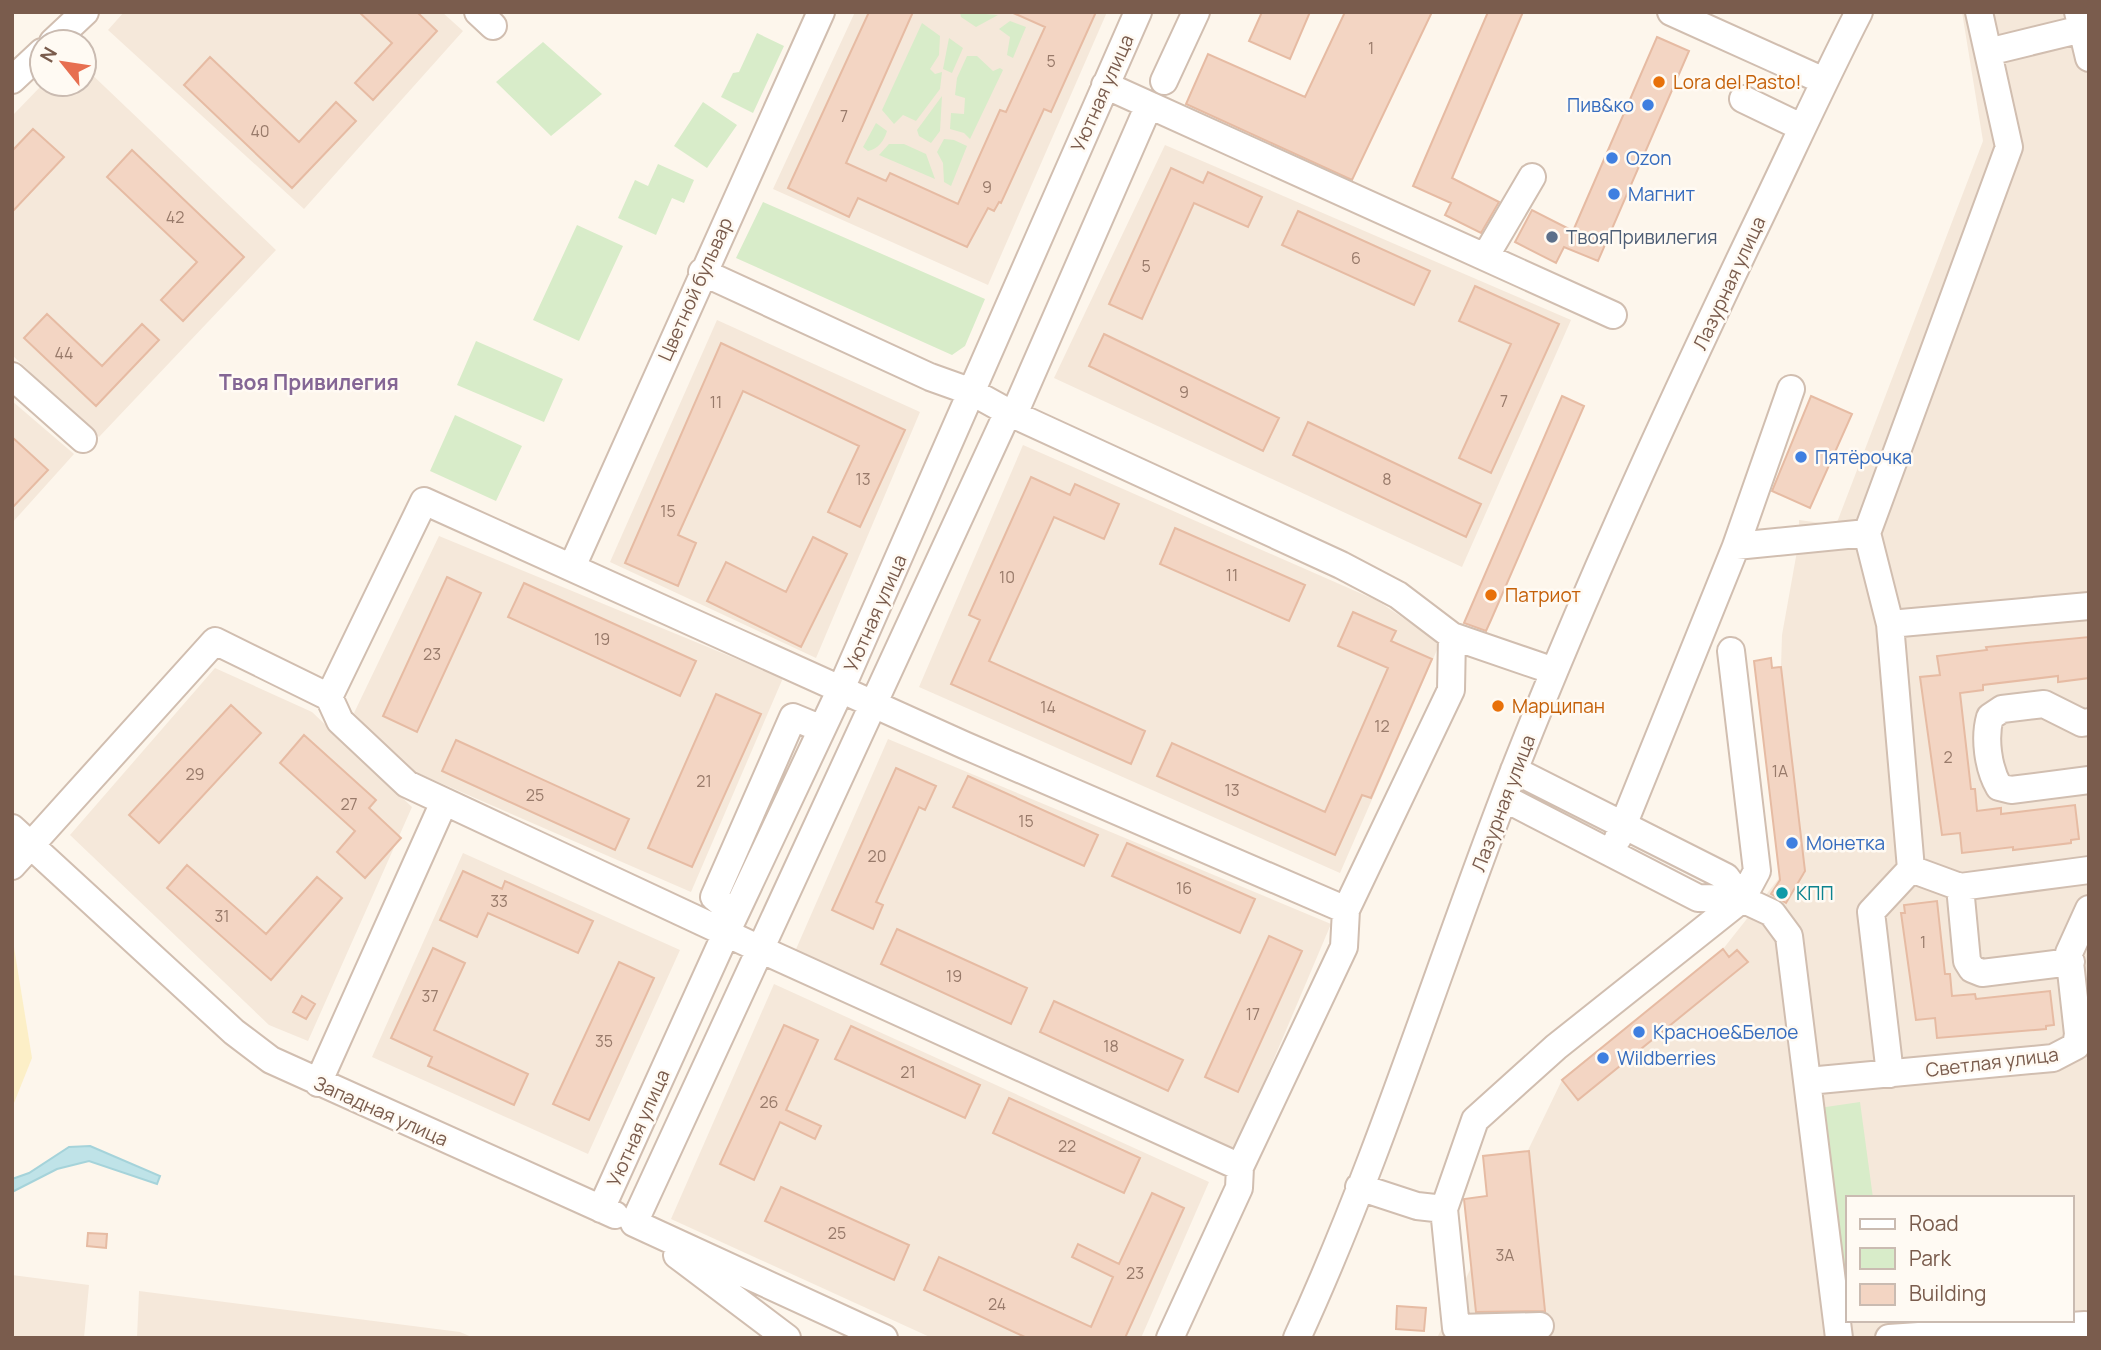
<svg xmlns="http://www.w3.org/2000/svg" width="2101" height="1350" font-family="Manrope,sans-serif">
<rect width="100%" height="100%" fill="#fdf6ec"/>
<!-- residential -->
<path fill="#f5e8da" fill-rule="evenodd" d="M124 12H442L463 31 304 209 108 30Z
M855 12H1107L988 285 773 189Z
M1962 12H2089V1338H1437L1562 1080 1747 962 1737 950 1729 957 1723 949 1780 877 1805 874 1781 667 1782 635 1799 540V520L1836 525 1983 141ZM1847 1198H2071V1320H1847Z
M84 67 276 250 99 437 12 355V116L43 84H84Z
M1165 145 1571 320 1462 567 1054 378Z
M717 320 920 412 816 658 610 562Z
M12 401 74 454 12 523Z
M1023 445 1378 601 1440 643 1340 873 919 687Z
M439 536 783 678 691 892 406 768 354 713Z
M215 668 312 712 412 807 308 1041 269 1025 70 835Z
M888 739 1331 924 1234 1153 793 956Z
M463 853 680 950 588 1154 372 1057Z
M774 984 1209 1182 1141 1338H932L671 1219Z
M12 1275 89 1285 84 1338H12Z
M139 1291 460 1332 474 1338H137Z"/>
<!-- green -->
<path fill="#d8ecc9" d="M960 12 998 15 976 27 961 17Z
M1010 21 1026 27 1013 58 1007 55 1010 37 999 29Z
M922 23 940 36 939 55 930 69 935 74 942 72 940 89 916 121 903 115 894 124 882 110Z
M757 33 784 46 753 113 721 97 733 73 739 72Z
M949 38 963 48 952 73 943 69Z
M543 42 602 94 551 136 496 82Z
M967 56H977L993 71 1000 68 1003 70 970 139 964 133 950 129 951 113 964 114 965 98 955 95 957 78Z
M942 96 940 131 931 143 919 136 917 130Z
M703 102 737 125 707 168 674 146Z
M876 123 887 131C884 141 878 149 868 151L863 147Z
M944 139 954 140 967 146 951 186 944 182 943 163 937 152Z
M889 144H904L926 154 935 179 879 155Z
M658 164 694 180 684 203 672 198 656 235 618 218 635 180 648 186Z
M763 202 985 299 965 346 952 355 736 258Z
M577 225 623 246 579 341 533 320Z
M476 341 563 379 544 422 457 385Z
M455 415 522 446 496 501 430 471Z
M1860 1102 1873 1198H1847V1311L1819 1108Z"/>
<!-- sand -->
<path fill="#fcefc7" d="M12 935 32 1058 12 1108Z"/>
<!-- water -->
<path fill="#bfe3e8" stroke="#a5d3da" stroke-width="2" d="M90 1146 160 1176 157 1184 89 1161 57 1169 12 1192V1179L29 1173 69 1147Z"/>
<!-- building -->
<path fill="#f3d5c3" stroke="#e6bba3" stroke-width="2" d="M359 12H417L437 31 373 100 355 83 392 43Z
M869 12H913L846 163 886 181 890 173 958 204 1000 110 1006 112 1045 27 1011 12H1096L1051 112 1044 109 1001 203 999 202 994 211 988 208 967 247 858 198 849 217 788 188Z
M1262 12H1310L1290 59 1249 41Z
M1345 12H1432L1352 180 1186 104 1208 54 1305 97Z
M1488 12H1523L1452 178 1499 202 1481 233 1445 215 1451 203 1413 186Z
M1657 37 1689 51 1598 261 1564 247 1556 263 1515 242 1532 210 1573 231Z
M210 57 299 142 336 102 356 121 292 188 184 85Z
M33 129 64 157 12 212V151Z
M132 150 244 257 183 321 161 300 197 262 107 177Z
M1171 168 1203 183 1208 172 1262 197 1248 227 1194 203 1142 319 1109 304Z
M1298 211 1430 271 1414 305 1282 245Z
M1475 286 1559 324 1491 473 1459 458 1511 344 1459 321Z
M47 314 102 366 142 324 159 340 96 406 24 338Z
M1104 334 1279 418 1263 451 1089 366Z
M721 343 905 430 860 527 828 512 859 446 743 391 678 535 696 543 678 586 625 563Z
M1562 396 1584 406 1491 620 1486 631 1464 623Z
M1811 396 1852 414 1810 508 1772 491Z
M1308 422 1481 504 1466 537 1293 455Z
M12 437 48 470 12 508Z
M1031 477 1070 495 1075 484 1119 504 1104 539 1054 517 989 661 1145 731 1131 764 951 684 980 620 969 615Z
M1175 528 1305 585 1289 621 1160 564Z
M813 537 847 554 801 647 707 601 726 562 786 592Z
M447 577 481 593 417 732 383 716Z
M524 583 696 661 680 696 508 617Z
M1353 612 1396 631 1391 641 1432 659 1371 798 1362 795 1335 855 1157 776 1172 743 1325 812 1388 668 1338 646Z
M2089 637V678L2058 682V676L1983 685V690L1960 693 1971 789H1975L1977 811 2001 808V814L2075 805 2079 839 2071 840V843L2013 850V847L1962 853 1960 833 1942 835 1920 677 1940 675 1937 656 1987 650 1986 647Z
M1771 658 1772 668 1781 667 1805 871 1786 903 1771 894 1780 880 1754 661Z
M716 694 761 714 692 867 648 848Z
M231 705 261 733 159 843 129 815Z
M304 735 376 800 369 808 401 838 365 878 337 852 355 831 280 763Z
M456 740 629 819 615 850 442 771Z
M896 768 936 786 925 810 919 807 876 902 883 905 873 929 832 910Z
M968 776 1098 835 1084 866 953 807Z
M1127 843 1255 899 1240 933 1112 876Z
M187 865 266 934 317 877 342 898 271 980 167 888Z
M463 871 502 889 505 881 593 921 578 953 488 913 477 937 440 920Z
M1937 901 1945 974H1950L1952 996 1975 994 1976 999 2050 991 2054 1025 2046 1026V1029L1937 1038 1935 1018 1916 1020 1901 913H1905L1904 905Z
M897 929 1027 988 1011 1024 881 964Z
M1269 936 1302 951 1238 1092 1205 1077Z
M433 948 465 963 434 1030 528 1074 514 1105 428 1066 432 1057 391 1038Z
M1723 949 1729 957 1737 950 1748 962 1578 1100 1562 1080Z
M619 962 654 978 589 1120 553 1104Z
M302 996 315 1004 306 1019 293 1012Z
M1054 1001 1183 1060 1168 1091 1040 1032Z
M784 1025 818 1040 786 1110 821 1126 815 1139 780 1122 754 1180 720 1164Z
M851 1026 980 1085 965 1118 835 1059Z
M1009 1098 1140 1158 1124 1193 993 1133Z
M1529 1151 1545 1311 1476 1312 1464 1199 1487 1196 1483 1156Z
M781 1187 909 1245 894 1280 765 1221Z
M1152 1193 1184 1208 1125 1338H1027L924 1290 939 1257 1091 1327 1113 1277 1072 1257 1078 1244 1119 1264Z
M88 1233 107 1234 106 1248 87 1246Z
M1397 1306 1426 1308 1424 1331 1396 1329Z"/>
<g fill="none" stroke-linecap="round" stroke-linejoin="round">
<defs>
<path id="minor" d="M478 12 493 26
M1671 12 1824 81
M2078 12 2089 58
M53 42 85 12
M1988 52 2082 29
M12 80 42 52
M1164 81 1196 12
M1105 85 1613 315
M1743 99 1801 127
M1485 257 1532 177
M702 272 930 377 972 392 1008 412 1341 565 1398 595 1452 636 1451 690 1346 910 1344 947 1240 1167 1239 1188 1170 1338
M12 376 83 439
M1867 533 2009 147 1979 12
M1736 546 1867 533 1890 624 1911 869 1871 912 1890 1074
M572 567 821 12
M1890 624 2089 606
M1452 636 1554 671
M329 697 424 501 964 745 1346 910
M2089 722 2082 723 2044 704 2002 709 1990 717C1984 738 1988 768 1999 787L2011 790 2089 780
M1504 798 1698 898 1742 899 1726 877 1514 770
M12 828 234 1032 271 1060 615 1215
M1618 838 1736 546 1791 389
M12 866 215 641 329 697 340 721 407 784 760 949 1240 1167
M1911 869 1960 887 1967 961 1972 969 1982 973 2071 962
M1960 887 2089 870
M1742 899 1772 913 1789 936 1839 1338
M735 914 714 897 793 717 822 729
M1808 1081 2053 1058 2076 1046 2078 1034 2069 953 2089 909
M318 1083 444 802
M1359 1187 1417 1206 1444 1209 1456 1328 1540 1326
M601 1209 727 931 840 691 1138 12
M1444 1209 1475 1120 1556 1047 1742 899 1757 871 1731 651
M677 1255 787 1338
M884 1338 634 1223 1008 412 1018 405 1149 105
M1297 1338C1383 1151 1442 954 1517 763 1587 586 1667 412 1749 240 1786 164 1820 88 1859 12
M1889 1338 2085 1325 2089 1327"/>
</defs>
<!-- minor casing -->
<use href="#minor" stroke="#d1beb0" stroke-width="30"/>
<!-- minor -->
<use href="#minor" stroke="#fff" stroke-width="26"/>
</g>
<!-- markers -->
<g fill="#e8710a" stroke="#fffaf3" stroke-width="2.5">
<circle cx="1659" cy="82" r="7"/>
<circle cx="1491" cy="595" r="7"/>
<circle cx="1498" cy="706" r="7"/>
</g>
<g fill="#3f7fe0" stroke="#fffaf3" stroke-width="2.5">
<circle cx="1648" cy="105" r="7"/>
<circle cx="1612" cy="158" r="7"/>
<circle cx="1614" cy="194" r="7"/>
<circle cx="1801" cy="457" r="7"/>
<circle cx="1792" cy="843" r="7"/>
<circle cx="1639" cy="1032" r="7"/>
<circle cx="1603" cy="1058" r="7"/>
</g>
<circle fill="#5c6f8a" stroke="#fffaf3" stroke-width="2.5" cx="1552" cy="237" r="7"/>
<circle fill="#0f9aa8" stroke="#fffaf3" stroke-width="2.5" cx="1782" cy="893" r="7"/>
<g text-anchor="middle" stroke-width="5" stroke-linejoin="round" paint-order="stroke">
<!-- number labels -->
<g font-size="16" fill="#987a6a">
<text x="1371" y="54">1</text>
<text x="1051" y="67">5</text>
<text x="844" y="122">7</text>
<text x="260" y="137">40</text>
<text x="987" y="193">9</text>
<text x="175" y="223">42</text>
<text x="1356" y="264">6</text>
<text x="1146" y="272">5</text>
<text x="64" y="359">44</text>
<text x="1184" y="398">9</text>
<text x="1504" y="407">7</text>
<text x="716" y="408">11</text>
<text x="863" y="485">13</text>
<text x="1387" y="485">8</text>
<text x="668" y="517">15</text>
<text x="1232" y="581">11</text>
<text x="1007" y="583">10</text>
<text x="602" y="645">19</text>
<text x="432" y="660">23</text>
<text x="1048" y="713">14</text>
<text x="1382" y="732">12</text>
<text x="1948" y="763">2</text>
<text x="1780" y="777">1А</text>
<text x="195" y="780">29</text>
<text x="704" y="787">21</text>
<text x="1232" y="796">13</text>
<text x="535" y="801">25</text>
<text x="349" y="810">27</text>
<text x="1026" y="827">15</text>
<text x="877" y="862">20</text>
<text x="1184" y="894">16</text>
<text x="499" y="907">33</text>
<text x="222" y="922">31</text>
<text x="1923" y="948">1</text>
<text x="954" y="982">19</text>
<text x="430" y="1002">37</text>
<text x="1253" y="1020">17</text>
<text x="604" y="1047">35</text>
<text x="1111" y="1052">18</text>
<text x="908" y="1078">21</text>
<text x="769" y="1108">26</text>
<text x="1067" y="1152">22</text>
<text x="837" y="1239">25</text>
<text x="1505" y="1261">3А</text>
<text x="1135" y="1279">23</text>
<text x="997" y="1310">24</text>
</g>
<!-- food labels -->
<g font-size="19" fill="#c56008" stroke="#fffaf3" text-anchor="start">
<text x="1673" y="89">Lora del Pasto!</text>
<text x="1505" y="602">Патриот</text>
<text x="1512" y="713">Марципан</text>
</g>
<!-- street labels -->
<g font-size="19" fill="#7a5c4d" stroke="#fffaf3">
<text transform="translate(1102 93) rotate(-66)" y="7">Уютная улица</text>
<text transform="translate(1729 283) rotate(-65)" y="7">Лазурная улица</text>
<text transform="translate(695 289) rotate(-66)" y="7">Цветной бульвар</text>
<text transform="translate(875 613) rotate(-66)" y="7">Уютная улица</text>
<text transform="translate(1503 803) rotate(-69)" y="7">Лазурная улица</text>
<text transform="translate(1992 1062) rotate(-7)" y="7">Светлая улица</text>
<text transform="translate(381 1111) rotate(24)" y="7">Западная улица</text>
<text transform="translate(638 1128) rotate(-66)" y="7">Уютная улица</text>
</g>
<!-- shop labels -->
<g font-size="19" fill="#366cbe" stroke="#fffaf3" text-anchor="start">
<text x="1634" y="112" text-anchor="end">Пив&amp;ко</text>
<text x="1626" y="165">Ozon</text>
<text x="1628" y="201">Магнит</text>
<text x="1815" y="464">Пятёрочка</text>
<text x="1806" y="850">Монетка</text>
<text x="1653" y="1039">Красное&amp;Белое</text>
<text x="1617" y="1065">Wildberries</text>
</g>
<!-- service labels -->
<g font-size="19" fill="#4e5e75" stroke="#fffaf3" text-anchor="start">
<text x="1566" y="244">ТвояПривилегия</text>
</g>
<!-- culture labels -->
<g font-size="19" fill="#0d838f" stroke="#fffaf3" text-anchor="start">
<text x="1796" y="900">КПП</text>
</g>
<!-- neighbourhood labels -->
<g font-size="21" font-weight="bold" fill="#846695" stroke="#fffaf3">
<text x="309" y="390">Твоя Привилегия</text>
</g>
</g>
<!-- border -->
<rect width="2101" height="1350" fill="none" stroke="#7a5c4d" stroke-width="28"/>
<!-- legend -->
<rect x="1846" y="1196" width="228" height="126" fill="#fffaf3" stroke="#cabbb1" stroke-width="2"/>
<rect x="1860" y="1219" width="35" height="10" fill="#ffffff" stroke="#cabbb1" stroke-width="2"/>
<text x="1909" y="1231" font-size="21" fill="#7a5c4d">Road</text>
<rect x="1860" y="1248" width="35" height="21" fill="#d8ecc9" stroke="#cabbb1" stroke-width="2"/>
<text x="1909" y="1266" font-size="21" fill="#7a5c4d">Park</text>
<rect x="1860" y="1284" width="35" height="21" fill="#f3d5c3" stroke="#cabbb1" stroke-width="2"/>
<text x="1909" y="1301" font-size="21" fill="#7a5c4d">Building</text>
<!-- north arrow -->
<g transform="translate(63 63) rotate(300)"><circle r="33" fill="#fffaf3" stroke="#cabbb1" stroke-width="2"/>
<path d="M0-5L12 26L0 18L-12 26Z" fill="#e76f51"/>
<text y="-10" font-size="19" font-weight="bold" text-anchor="middle" fill="#7a5c4d">N</text>
</g>
</svg>
